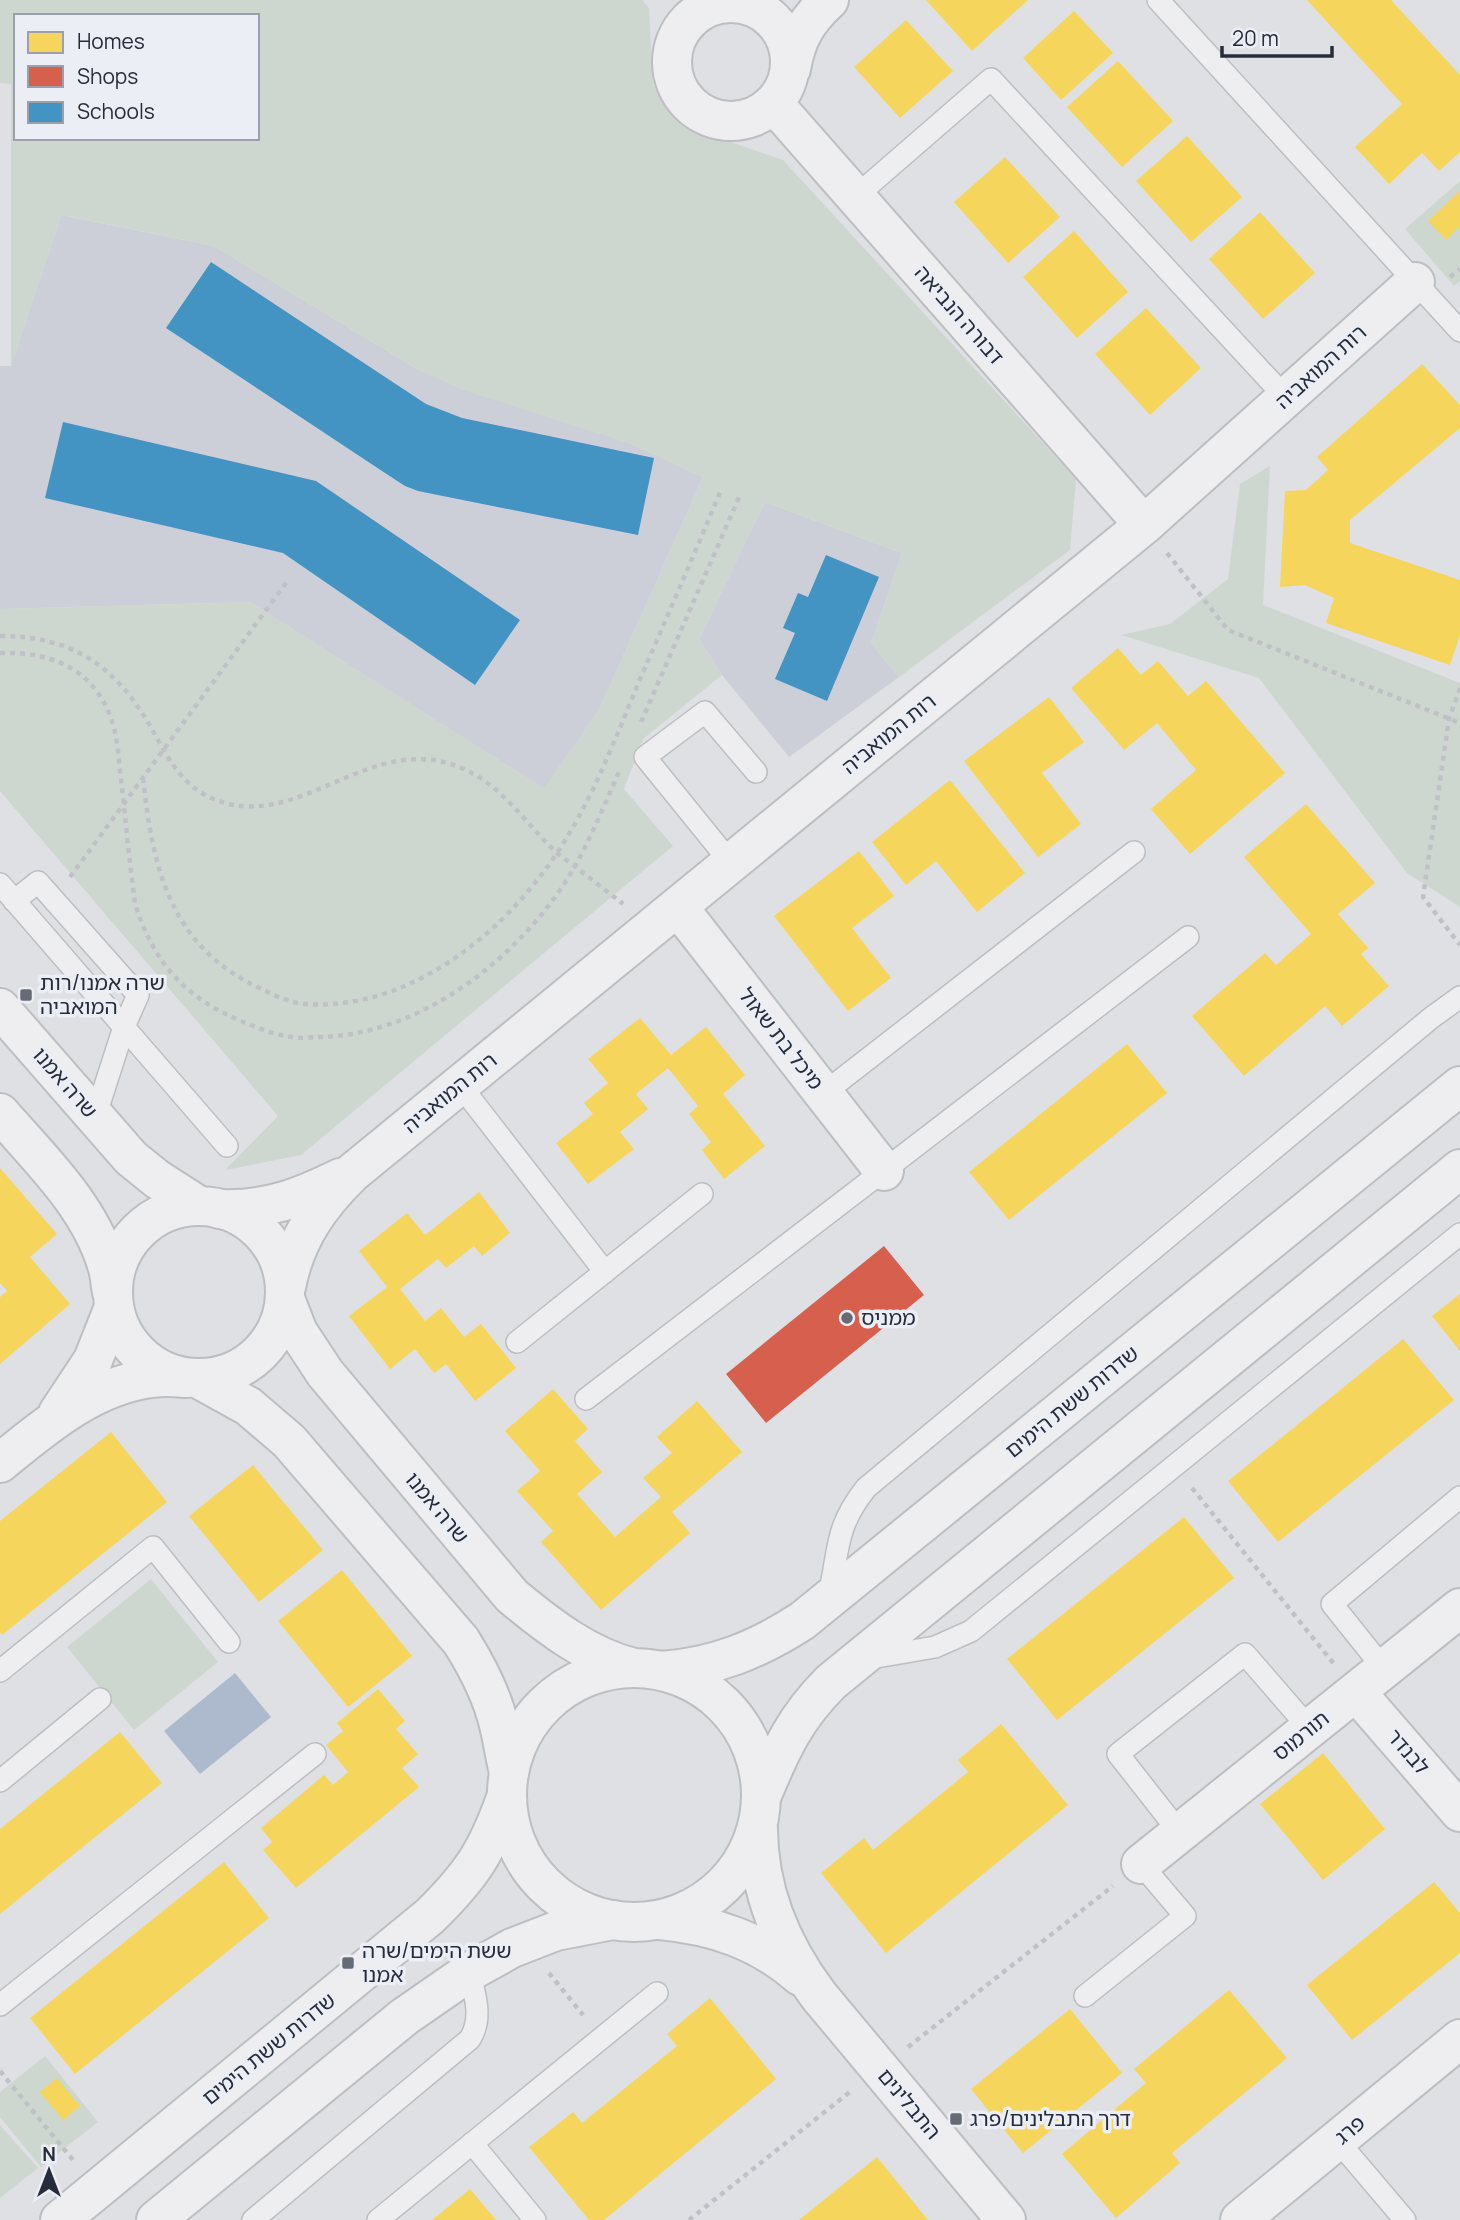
<svg xmlns="http://www.w3.org/2000/svg" width="1460" height="2220" font-family="Manrope,'Noto Sans Hebrew',sans-serif">
<rect width="100%" height="100%" fill="#dee0e4"/>
<!-- built -->
<path fill="#cccfd7" d="M61 215 214 246 417 369 632 444 703 477 599 710 544 789 250 602 0 609V366H11Z
M765 502 902 553 871 643 899 677 789 757 722 675 699 639Z"/>
<!-- green -->
<path fill="#ced7cf" fill-rule="evenodd" d="M0 0H642L649 8 653 85 684 126 783 160 1076 479 1070 550 899 677 871 643 902 553 765 502 699 639 722 675 643 739 624 789 673 846 301 1155 225 1170 278 1116 0 791V609L250 602 544 788 599 710 703 477 632 444 463 390 417 369 214 246 62 215 11 366V84L0 83ZM16 16H257V138H16Z
M1460 181V281L1454 286 1405 229Z
M1270 466 1263 605 1460 683V907L1407 873 1259 678 1121 635 1170 624 1228 579 1240 484Z
M151 1579 218 1662 134 1730 67 1647Z
M45 2056 98 2122 41 2167 0 2117V2092Z
M0 2125 38 2168 0 2198Z"/>
<!-- water -->
<path fill="#adbace" d="M235 1673 271 1717 200 1774 164 1731Z"/>
<!-- homes -->
<path fill="#f6d55c" d="M926 0H1028L972 51Z
M1307 0H1391L1460 75V152L1439 171 1422 153 1389 184 1355 147 1402 104Z
M1074 11 1113 53 1061 100 1023 58Z
M906 20 953 71 900 118 854 67Z
M1118 61 1173 121 1122 167 1067 107Z
M1187 136 1242 197 1191 242 1136 181Z
M1005 157 1060 217 1008 263 954 202Z
M1460 191V226L1446 240 1428 221Z
M1260 212 1315 273 1263 319 1209 259Z
M1074 231 1128 292 1077 338 1023 277Z
M1146 308 1201 368 1150 415 1095 354Z
M1422 364 1460 405V428L1350 520V543L1460 580V635L1450 665 1326 623 1334 598 1305 585 1280 587 1285 491 1306 490 1328 470 1317 457Z
M1118 648 1141 675 1158 661 1188 696 1206 681 1285 773 1190 854 1151 809 1196 770 1157 723 1124 750 1071 688Z
M1049 697 1084 742 1042 773 1081 824 1038 857 964 761Z
M950 780 1025 873 977 912 936 861 906 885 872 842Z
M1306 804 1375 883 1338 914 1368 948 1361 954 1389 986 1342 1026 1325 1006 1244 1076 1192 1016 1265 953 1276 965 1311 934 1244 857Z
M859 851 894 896 852 928 891 978 848 1011 774 916Z
M640 1018 671 1055 706 1027 745 1075 723 1094 765 1146 724 1179 702 1150 711 1142 689 1114 698 1106 668 1068 636 1094 648 1109 620 1132 634 1149 588 1184 556 1143 593 1114 584 1103 608 1083 588 1059Z
M1127 1044 1167 1093 1009 1220 969 1172Z
M0 1168 57 1234 30 1257 70 1304 0 1364V1297L7 1291 0 1283Z
M479 1192 510 1233 482 1256 474 1246 446 1268 438 1259 400 1289 425 1321 441 1308 464 1337 481 1324 516 1368 475 1401 446 1364 434 1373 415 1349 390 1369 349 1316 387 1287 359 1251 407 1213 425 1235Z
M1460 1294V1351L1432 1316Z
M1403 1339 1454 1400 1278 1542 1228 1481Z
M553 1389 588 1429 575 1441 602 1472 577 1494 615 1537 661 1497 643 1478 672 1453 657 1437 697 1401 742 1452 672 1512 690 1533 601 1610 541 1542 553 1531 517 1491 540 1471 505 1431Z
M111 1432 167 1502 2 1635 0 1632V1521Z
M253 1465 323 1550 259 1602 189 1516Z
M1184 1517 1234 1578 1057 1720 1007 1659Z
M342 1570 412 1656 348 1707 278 1621Z
M378 1689 405 1721 396 1729 418 1754 402 1768 419 1787 296 1888 263 1850 272 1842 261 1828 324 1775 333 1785 348 1772 326 1745 343 1731 337 1723Z
M1001 1724 1068 1805 886 1953 821 1873 864 1838 873 1850 968 1772 958 1760Z
M120 1732 162 1783 0 1914V1829Z
M1323 1753 1385 1829 1323 1880 1260 1804Z
M224 1862 269 1918 75 2074 30 2018Z
M1434 1882 1460 1913V1953L1352 2040 1307 1985Z
M1229 1990 1287 2058 1172 2153 1180 2163 1116 2218 1062 2154 1146 2083 1134 2069Z
M710 1998 776 2079 604 2220H589L529 2147 573 2112 582 2123 677 2046 667 2034Z
M1070 2009 1122 2073 1023 2153 971 2089Z
M57 2078 80 2106 63 2120 40 2092Z
M877 2157 928 2220H799Z
M470 2189 496 2220H432Z"/>
<!-- shops -->
<path fill="#d6604d" d="M884 1246 924 1295 766 1423 726 1374Z"/>
<!-- schools -->
<path fill="#4393c3" d="M211 262 426 404 462 418 654 458 638 535 418 491 405 486 382 471 166 328Z
M63 422 316 481 520 620 475 685 283 553 45 498Z
M826 555 879 577 827 701 775 679 795 633 783 628 798 593 808 597Z"/>
<g fill="none" stroke-linecap="round" stroke-linejoin="round">
<defs>
<path id="service" d="M1158 0 1460 331
M855 197 991 79 1286 398
M731 863 645 757 705 712 756 772
M0 884 227 1146
M14 901 38 882 138 995 124 1027 95 1117
M460 1085 605 1272
M824 1093 1134 852
M517 1342 702 1194
M586 1399 1188 937
M828 1599C840 1551 833 1530 866 1488L1431 1018 1460 997
M865 1659 935 1647 971 1631 1460 1234
M1384 1669 1332 1604 1460 1497
M0 1671 153 1547 229 1642
M0 1781 100 1699
M1180 1833 1118 1754 1245 1654 1310 1729
M1085 1996 1185 1916 1141 1864
M0 2005 315 1754
M1337 2140 1405 2220
M472 2143 535 2220
M253 2220 470 2039C483 2018 475 1994 469 1972
M378 2220 657 1993"/>
<path id="minor" d="M672 62a59 59 0 1 1 118 0a59 59 0 1 1-118 0Z
M791 69C796 39 806 21 829 0
M774 104 1144 525
M678 907 884 1171
M219 1209C266 1211 299 1198 340 1178
M286 1287C295 1240 318 1206 352 1173L1144 525 1415 282
M58 1413 93 1360 114 1307
M0 1463C44 1427 93 1385 152 1378 163 1376 174 1377 185 1378
M1356 1692 1460 1812
M1141 1864 1460 1608
M60 2220 430 1916C472 1875 488 1850 507 1795
M156 2220 404 2017 469 1972 512 1948 556 1931 613 1920
M1240 2220 1460 2039"/>
<path id="tertiary" d="M0 1008 131 1158 157 1179 199 1206
M0 1113C40 1159 89 1205 107 1265 110 1273 110 1283 112 1292
M113 1292a86 86 0 1 1 172 0a86 86 0 1 1-172 0Z
M286 1301 298 1332 325 1373 512 1596C548 1626 588 1657 634 1668
M199 1379 248 1406 289 1441 461 1641C478 1668 492 1695 499 1725 503 1741 505 1757 509 1773
M507 1795a127 127 0 1 1 254 0a127 127 0 1 1-254 0Z
M661 1671C715 1667 757 1650 802 1621L1460 1086
M762 1795C781 1749 795 1718 831 1682L1460 1169
M758 1828C758 1890 782 1947 819 1996L1006 2220
M660 1920C713 1925 759 1940 800 1976"/>
</defs>
<!-- service casing -->
<use href="#service" stroke="#bcbec2" stroke-width="24"/>
<!-- minor casing -->
<use href="#minor" stroke="#bcbec2" stroke-width="42"/>
<!-- tertiary casing -->
<use href="#tertiary" stroke="#bcbec2" stroke-width="42"/>
<!-- path -->
<path stroke="#c0c1c7" stroke-width="4.5" stroke-dasharray="5 5" stroke-linecap="butt" d="M1450 277 1460 269
M1167 553 1228 630 1460 723
M0 636C74 636 117 667 153 731 167 757 182 785 211 798 300 837 371 725 466 770 504 788 526 824 556 852 562 858 570 862 577 868 592 880 608 892 623 904
M0 653C55 651 99 672 114 728 119 747 119 768 122 787 126 826 130 865 135 904 154 963 184 997 241 1021 257 1028 275 1035 292 1037 300 1039 310 1037 318 1037 414 1036 507 967 560 890 585 854 601 812 619 772
M1460 688 1449 719 1423 897 1460 945
M641 722 740 495
M143 778C153 871 171 949 264 990 273 995 283 999 293 1002 323 1009 369 1001 397 989 480 956 545 884 585 805 605 766 621 725 638 684 666 619 694 555 721 490
M70 877 289 579
M1192 1488 1334 1664
M549 1973 583 2015
M908 2047 1113 1886
M0 2071 73 2160
M689 2220 851 2091"/>
<!-- service -->
<use href="#service" stroke="#eeeef0" stroke-width="21"/>
<!-- minor -->
<use href="#minor" stroke="#eeeef0" stroke-width="38"/>
<!-- tertiary -->
<use href="#tertiary" stroke="#eeeef0" stroke-width="38"/>
</g>
<!-- markers -->
<g fill="#676b76" stroke="#ebeef4" stroke-width="2.5">
<rect x="19" y="988" width="14" height="14" rx="3.5"/>
<circle cx="847" cy="1318" r="7"/>
<rect x="341" y="1956" width="14" height="14" rx="3.5"/>
<rect x="949" y="2112" width="14" height="14" rx="3.5"/>
</g>
<g text-anchor="middle" stroke-width="7" stroke-linejoin="round" paint-order="stroke">
<!-- street labels -->
<g font-size="21" fill="#272c3b" stroke="#ebeef4">
<text transform="translate(959 315) rotate(49)" y="7">דבורה הנביאה</text>
<text transform="translate(1321 367) rotate(-42)" y="7">רות המואביה</text>
<text transform="translate(889 734) rotate(-39)" y="7">רות המואביה</text>
<text transform="translate(781 1039) rotate(52)" y="7">מיכל בת שאול</text>
<text transform="translate(65 1083) rotate(49)" y="7">שרה אמנו</text>
<text transform="translate(450 1093) rotate(-39)" y="7">רות המואביה</text>
<text transform="translate(1072 1402) rotate(-39)" y="7">שדרות ששת הימים</text>
<text transform="translate(437 1508) rotate(50)" y="7">שרה אמנו</text>
<text transform="translate(1301 1736) rotate(-39)" y="7">תורמוס</text>
<text transform="translate(1408 1752) rotate(49)" y="7">לבנדר</text>
<text transform="translate(269 2049) rotate(-39)" y="7">שדרות ששת הימים</text>
<text transform="translate(909 2104) rotate(50)" y="7">התבלינים</text>
<text transform="translate(1350 2130) rotate(-40)" y="7">פרג</text>
</g>
<!-- poi labels -->
<g font-size="21" fill="#272c3b" stroke="#ebeef4" text-anchor="start">
<text x="40" y="990">שרה אמנו/רות<tspan x="40" dy="24">המואביה</tspan></text>
<text x="861" y="1325">ממניס</text>
<text x="362" y="1958">ששת הימים/שרה<tspan x="362" dy="24">אמנו</tspan></text>
<text x="970" y="2126">דרך התבלינים/פרג</text>
</g>
</g>
<!-- legend -->
<rect x="14" y="14" width="245" height="126" fill="#ebeef4" stroke="#9da0aa" stroke-width="2"/>
<rect x="28" y="32" width="35" height="21" fill="#f6d55c" stroke="#9da0aa" stroke-width="2"/>
<text x="77" y="49" font-size="21" fill="#272c3b">Homes</text>
<rect x="28" y="66" width="35" height="21" fill="#d6604d" stroke="#9da0aa" stroke-width="2"/>
<text x="77" y="84" font-size="21" fill="#272c3b">Shops</text>
<rect x="28" y="102" width="35" height="21" fill="#4393c3" stroke="#9da0aa" stroke-width="2"/>
<text x="77" y="119" font-size="21" fill="#272c3b">Schools</text>
<!-- north arrow -->
<g transform="translate(49 2171)" stroke="#ebeef4" stroke-width="5" paint-order="stroke">
<path d="M0-5L12 26L0 18L-12 26Z" fill="#272c3b"/>
<text y="-10" font-size="19" font-weight="bold" text-anchor="middle" fill="#272c3b">N</text>
</g>
<!-- scale -->
<path d="M1222 46v10h110v-10" fill="none" stroke="#272c3b" stroke-width="3.5"/>
<text x="1232" y="46" font-size="21" fill="#272c3b" stroke="#ebeef4" stroke-width="5" paint-order="stroke">20 m</text>
</svg>
